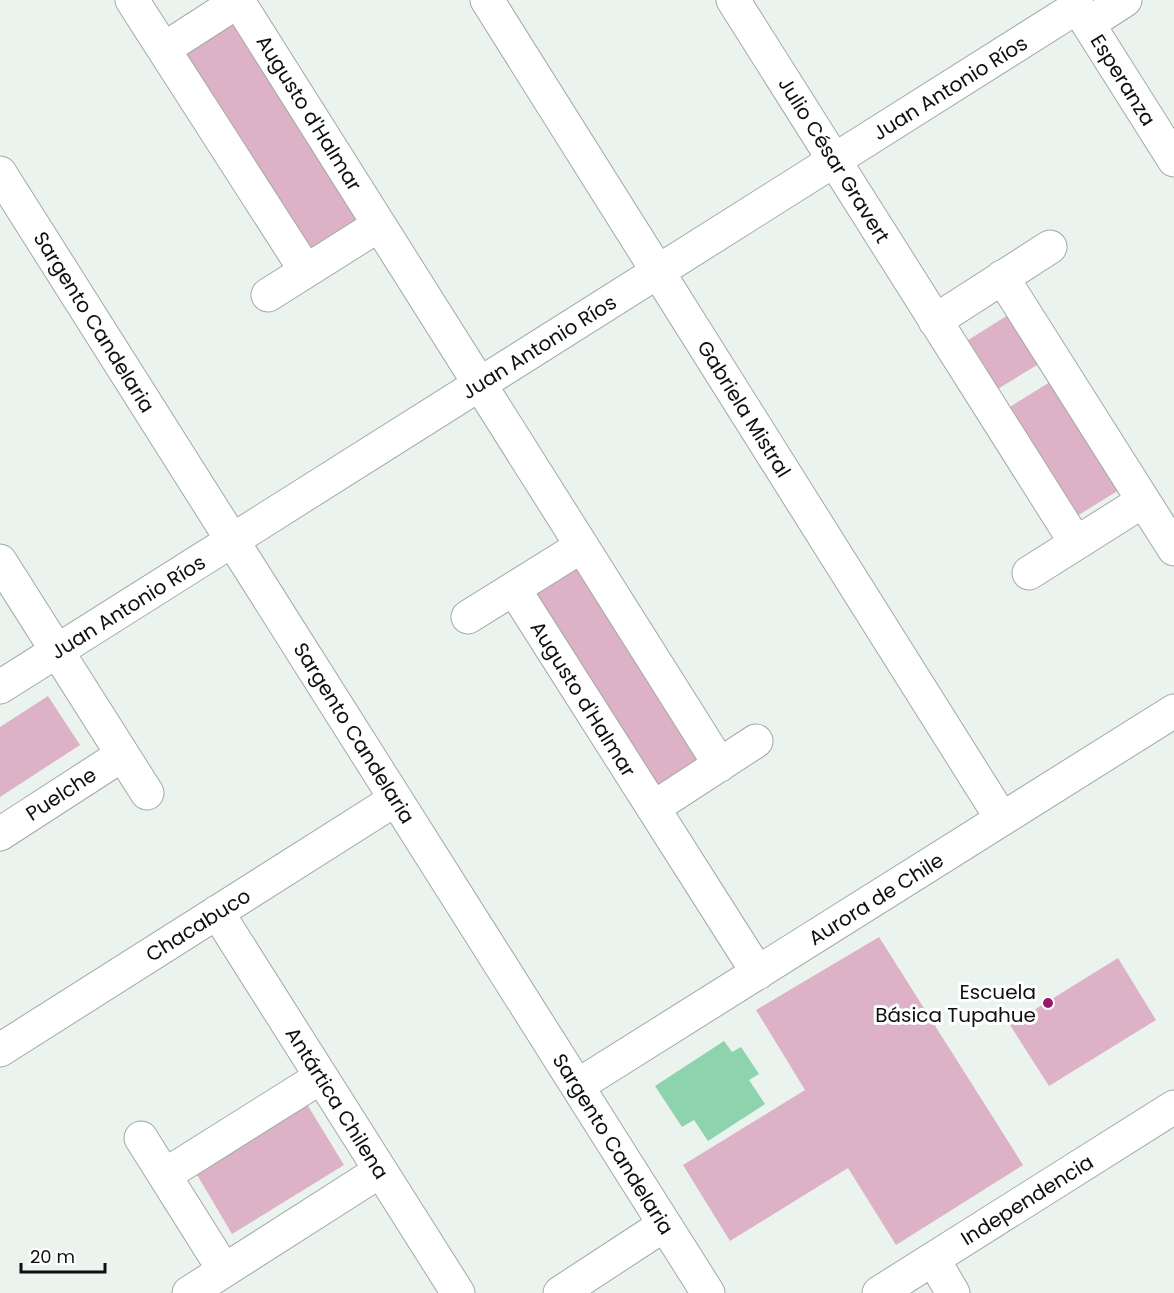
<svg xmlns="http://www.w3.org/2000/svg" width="1174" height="1293" font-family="Poppins,sans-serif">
<rect width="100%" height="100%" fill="#ebf3ee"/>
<!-- green -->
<path fill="#ddb2c7" d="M231 17 365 215 315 256 181 51Z
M1016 310 1047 359 996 390 965 342Z
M1050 382 1119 490 1077 516 1008 408Z
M572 562 584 567 703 758 654 791 531 599 533 585Z
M48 696 80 745 0 797V727Z
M879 937 1023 1165 896 1245 848 1168 730 1241 683 1165 805 1090 756 1010Z
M1118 958 1156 1020 1049 1086 1010 1025Z
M305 1101 344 1165 232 1234 193 1168Z"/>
<!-- building -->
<path fill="#8dd3ad" d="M724 1041 732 1052 741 1047 759 1074 749 1080 765 1104 708 1141 694 1120 682 1127 655 1086Z"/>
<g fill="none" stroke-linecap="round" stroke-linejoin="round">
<defs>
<path id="minor" d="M132 0 306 271
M487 0 1002 819
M733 0 1076 543
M1073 0 1174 160
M238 1 720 765
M1088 24 1125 0
M164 49 240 0
M0 173 708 1293
M1002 277 1174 549
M268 295 379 225
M935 321 1050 247
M0 561 147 793
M1029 573 1143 501
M514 589 758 973
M468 617 582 546
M0 687 1077 7
M653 808 756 741
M0 834 122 755
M217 912 458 1293
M0 1050 396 799
M577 1086 1174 711
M141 1138 224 1270
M165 1175 321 1077
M933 1259 953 1293
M189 1293 380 1171
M560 1293 664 1225
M879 1293 1174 1107"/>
</defs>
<!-- minor casing -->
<use href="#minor" stroke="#a2a9a5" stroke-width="35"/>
<!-- minor -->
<use href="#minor" stroke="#fff" stroke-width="33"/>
</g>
<!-- markers -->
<circle fill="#99176b" stroke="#fff" stroke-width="2" cx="1048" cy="1003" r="6"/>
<g text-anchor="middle" stroke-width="6" stroke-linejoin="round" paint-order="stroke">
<!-- street labels -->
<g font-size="20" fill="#0d100e" stroke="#fff">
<text transform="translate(1123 80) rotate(58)" y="7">Esperanza</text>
<text transform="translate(950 88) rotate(-32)" y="7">Juan Antonio Ríos</text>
<text transform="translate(309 113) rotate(58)" y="7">Augusto d'Halmar</text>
<text transform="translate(834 160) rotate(58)" y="7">Julio César Gravert</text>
<text transform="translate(94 322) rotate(58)" y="7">Sargento Candelaria</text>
<text transform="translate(539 347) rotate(-32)" y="7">Juan Antonio Ríos</text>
<text transform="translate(744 409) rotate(58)" y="7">Gabriela Mistral</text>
<text transform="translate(128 607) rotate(-32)" y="7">Juan Antonio Ríos</text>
<text transform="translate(583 699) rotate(58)" y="7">Augusto d'Halmar</text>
<text transform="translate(354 733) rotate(58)" y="7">Sargento Candelaria</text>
<text transform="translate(61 794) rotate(-33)" y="7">Puelche</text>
<text transform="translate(876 899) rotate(-32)" y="7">Aurora de Chile</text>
<text transform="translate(198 925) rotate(-32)" y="7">Chacabuco</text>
<text transform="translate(337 1103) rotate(58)" y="7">Antártica Chilena</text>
<text transform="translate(613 1144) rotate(58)" y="7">Sargento Candelaria</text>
<text transform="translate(1027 1200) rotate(-32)" y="7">Independencia</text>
</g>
<!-- poi labels -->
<g font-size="20" fill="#0d100e" stroke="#fff" text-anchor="end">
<text x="1036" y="999">Escuela<tspan x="1036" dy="23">Básica Tupahue</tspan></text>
</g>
</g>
<!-- scale -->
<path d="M21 1263v9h84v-9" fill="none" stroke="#0d100e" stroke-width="3"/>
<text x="30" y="1263" font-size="18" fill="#0d100e" stroke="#ffffff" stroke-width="4.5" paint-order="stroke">20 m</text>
</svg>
